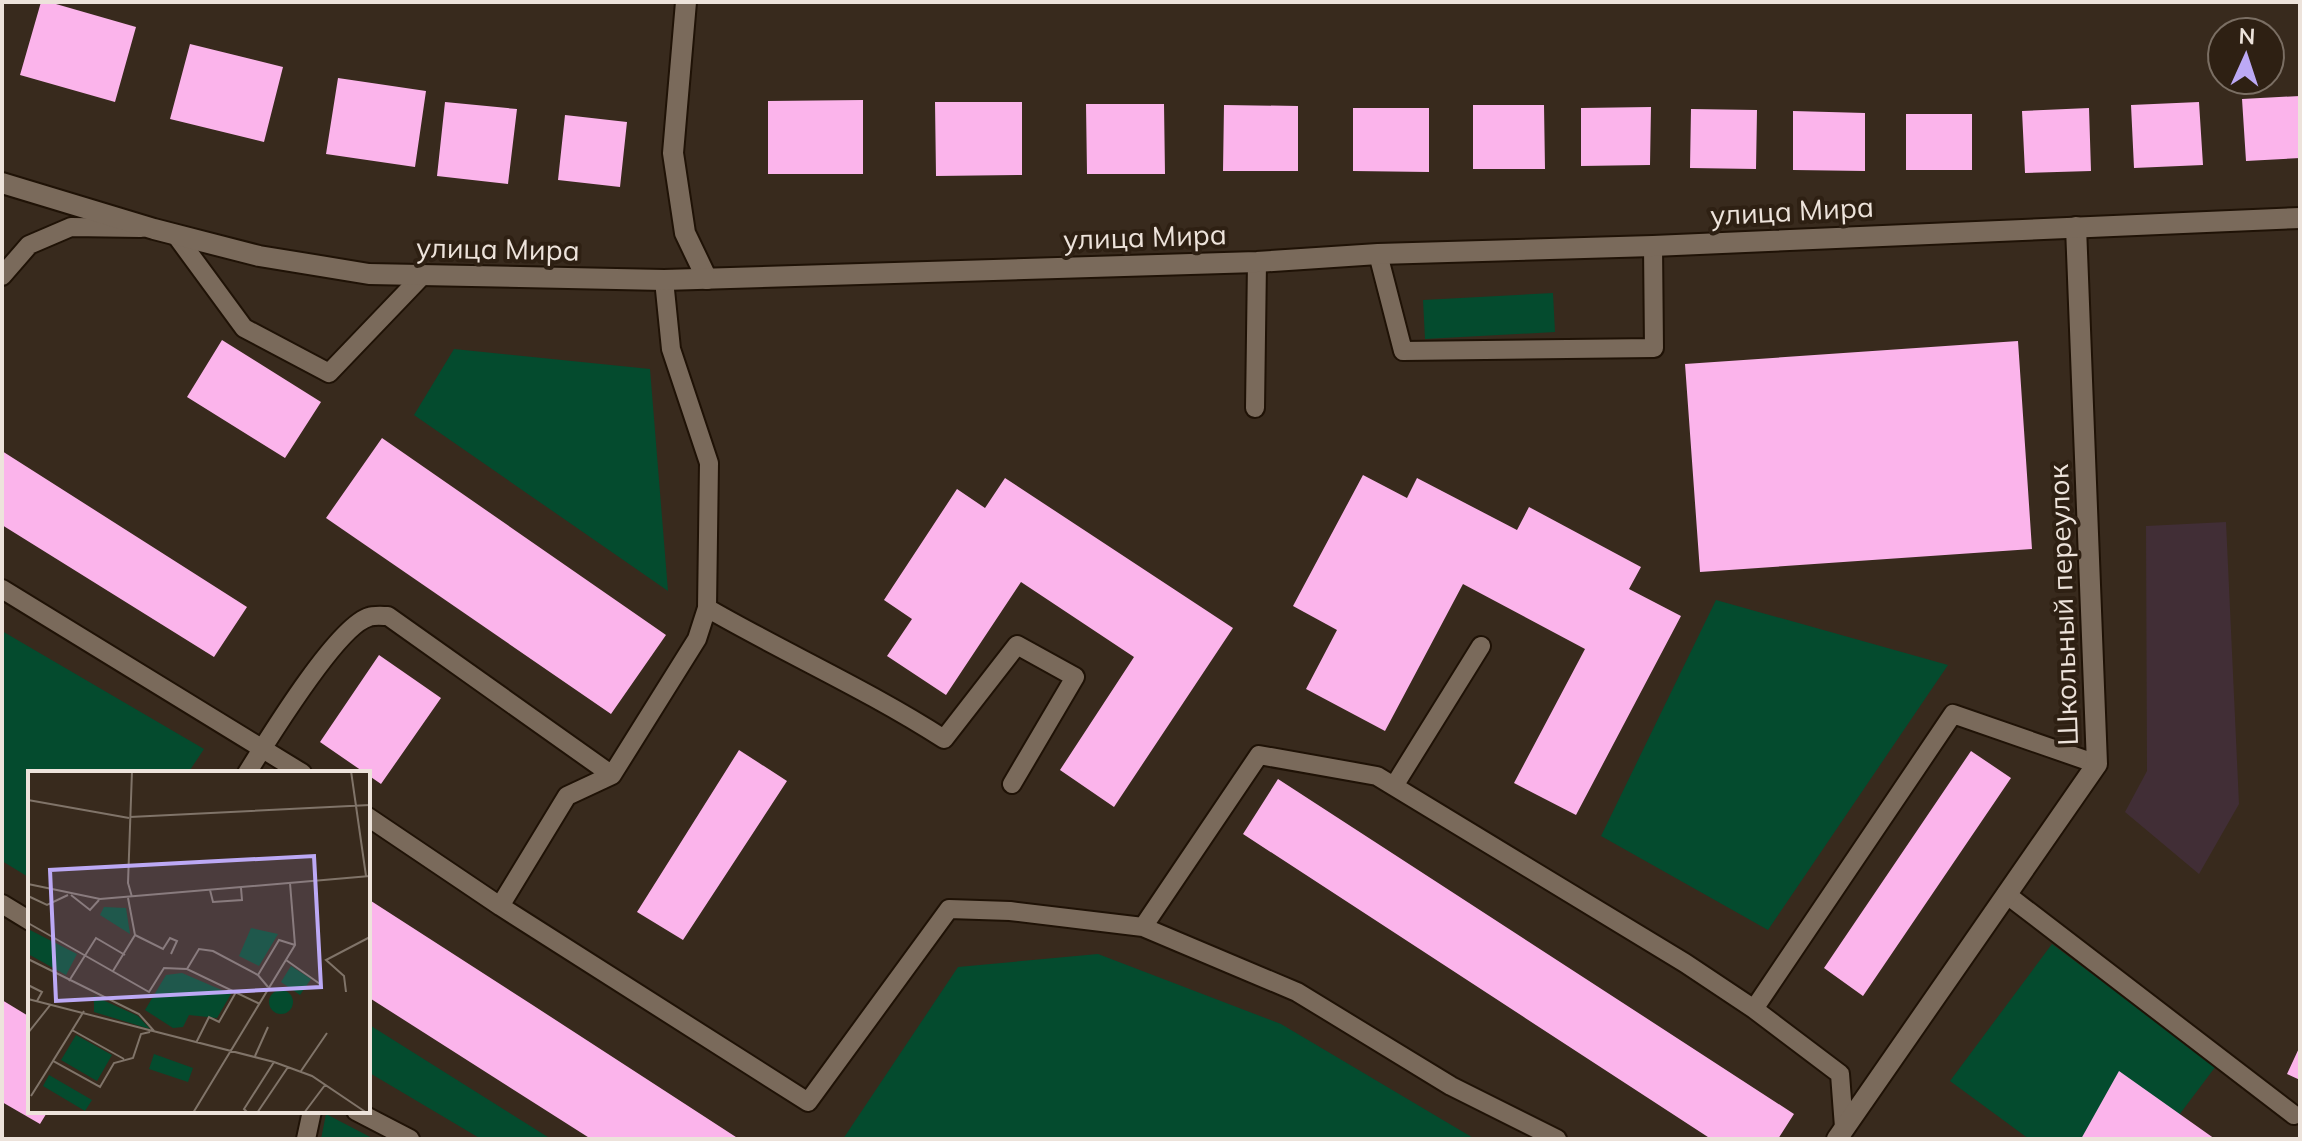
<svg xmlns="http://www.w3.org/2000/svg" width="2302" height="1141" font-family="Mulish,sans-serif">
<rect width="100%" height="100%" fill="#382a1d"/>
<!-- industrial -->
<path fill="#412e36" d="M2226 522 2239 804 2199 874 2125 812 2147 771 2146 526Z"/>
<!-- green -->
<path fill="#044b2e" d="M1553 293 1555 332 1425 339 1423 300Z
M454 349 650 369 668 591 414 415Z
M1716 600 1948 665 1768 930 1601 836Z
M2 631 204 749 188 773H30V878L2 861Z
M2052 944 2216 1066 2161 1139H2029L1950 1081Z
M1098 954 1281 1024 1475 1139H843L958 967Z
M368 1024 551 1139H481L368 1072Z
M326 1114 374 1139H321Z"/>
<!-- building -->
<path fill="#fbb4eb" d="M41 2H49L136 27 115 102 20 75Z
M190 44 283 67 264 142 170 119Z
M338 78 426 91 415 167 326 154Z
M2300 96V158L2246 161 2242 99Z
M863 100V174H768V101Z
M445 102 517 109 508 184 437 176Z
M935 102H1022V175L936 176Z
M2199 102 2203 165 2134 168 2131 105Z
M1086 104H1164L1165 174H1087Z
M1224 105 1298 106V171H1223Z
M1473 105H1544L1545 169H1473Z
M1651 107 1650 165 1581 166V108Z
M1353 108H1429V172L1353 171Z
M2089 108 2091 171 2025 173 2022 111Z
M1691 109 1757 110 1756 169 1690 168Z
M1793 111 1865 113V171L1793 170Z
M1906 114H1972V170H1906Z
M565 115 627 122 620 187 558 180Z
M222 340 321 402 285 458 187 397Z
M2018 341 2032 549 1700 572 1685 364Z
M382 438 666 635 611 714 326 518Z
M2 451 247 607 214 657 2 525Z
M1363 475 1407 498 1417 478 1517 530 1529 507 1641 567 1629 589 1681 616 1576 815 1514 783 1585 649 1463 584 1385 731 1306 689 1337 630 1293 606Z
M1005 478 1233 628 1114 807 1060 770 1134 657 1021 582 946 695 887 656 912 619 884 600 957 489 985 508Z
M379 655 441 698 381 784 320 742Z
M739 750 787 781 683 940 637 912Z
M1971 751 2011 778 1863 996 1824 968Z
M1278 779 1794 1114 1778 1139H1711L1243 834Z
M368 899 531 1004 739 1139H591L368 997Z
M2 1000 30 1017V1111H48L40 1124 2 1102Z
M2300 1046V1080L2287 1074Z
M2119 1071 2215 1139H2081Z"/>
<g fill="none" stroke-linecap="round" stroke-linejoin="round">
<defs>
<path id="service" d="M175 234 244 328 329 373 422 276
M1378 254 1403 351 1654 348 1653 246
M2 276 29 245 71 227 141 228
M1255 408 1257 262
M2 589 302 773
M707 608C785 653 868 690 944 739L1017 645 1075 677 1012 784
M247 773C267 741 337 626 369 617 374 615 383 616 388 616L612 775
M1394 786 1481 646
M368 817 500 906 808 1102 949 909 1010 911 1143 927 1297 992 1451 1086 1557 1139
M2006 894 2294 1115
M2 904 30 921
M500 906 567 796 612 775 697 639 707 608 709 463 671 349 664 280
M1143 927 1259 755 1377 776 1685 963 1754 1009 1840 1074 1844 1127
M1754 1009 1953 714 2097 764
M356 1111 410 1139
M306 1139 312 1111"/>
<path id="minor" d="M1837 1139 2097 764 2076 227"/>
<path id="tertiary" d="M686 2 673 153 685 233 707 279"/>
<path id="secondary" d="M2 183 154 229 259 256 369 274 664 280 1257 262 1378 254 1653 246 2300 218"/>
</defs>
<!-- service casing -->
<use href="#service" stroke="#1f1206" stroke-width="22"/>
<!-- minor casing -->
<use href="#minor" stroke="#1f1206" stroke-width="24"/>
<!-- tertiary casing -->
<use href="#tertiary" stroke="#1f1206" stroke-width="24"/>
<!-- secondary casing -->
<use href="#secondary" stroke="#1f1206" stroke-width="24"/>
<!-- service -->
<use href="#service" stroke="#7a6a5b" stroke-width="18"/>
<!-- minor -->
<use href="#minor" stroke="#7a6a5b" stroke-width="20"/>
<!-- tertiary -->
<use href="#tertiary" stroke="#7a6a5b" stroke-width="20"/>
<!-- secondary -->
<use href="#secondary" stroke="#7a6a5b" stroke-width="20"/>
</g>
<g text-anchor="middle" stroke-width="8" stroke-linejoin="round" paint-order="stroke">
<!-- street labels -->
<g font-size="28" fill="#ede3db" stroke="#2e2013">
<text transform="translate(1792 211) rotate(-3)" y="10">улица Мира</text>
<text transform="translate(1145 237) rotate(-2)" y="10">улица Мира</text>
<text transform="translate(498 249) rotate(1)" y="10">улица Мира</text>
<text transform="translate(2063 605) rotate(-92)" y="10">Школьный переулок</text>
</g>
</g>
<!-- overview -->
<g transform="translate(28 771)">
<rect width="342" height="342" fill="#382a1d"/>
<path d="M76 136 98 137 102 163 72 144ZM223 157 250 163 231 195 211 185ZM2 159 49 183 38 204 0 183ZM263 195 283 208 272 224 253 211ZM154 202 203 223 189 247 161 244 155 256 145 257 117 239 138 204ZM241 231a12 12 0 1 1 24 0a12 12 0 1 1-24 0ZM66 225 110 245 122 258 66 241ZM48 264 84 284 69 310 33 289ZM126 283 165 297 160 311 121 298ZM21 304 64 329 57 340 15 315Z" fill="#044b2e"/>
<path fill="none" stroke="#807469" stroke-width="2" d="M104 0 100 112 104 126M323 0 338 105M0 29 101 47M102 46 342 34M0 113 72 128 342 105M182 119 185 131 214 129 213 117M43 124 62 139 71 129M0 125 19 134 40 124M0 152 121 221 136 197 159 198 232 233M107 164 135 178 142 167 149 170 143 183M0 188 111 243 126 260M258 189 292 213M159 198 171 178 185 180 230 204 240 216M85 200 107 164 100 127M230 204 251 169 267 174M41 210 68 167 97 184M0 214 14 221 9 230M318 221 316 205 298 189 342 166M0 228 246 291 284 305 339 342M56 240 25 290 72 316 86 292 105 287 113 263 122 261M44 259 96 288M0 262 23 233M168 272 181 246 191 251 208 221M227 285 240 256M273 300 299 262M3 325 25 290M165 342 267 174 262 112M220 342 216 338 246 291M229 342 260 296M276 342 297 314"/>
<path fill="#bca9f5" fill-opacity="0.15" stroke="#bca9f5" stroke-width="4" d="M286 85 293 216 28 230 22 99Z"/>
<rect width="342" height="342" fill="none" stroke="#ede3db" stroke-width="4"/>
</g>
<!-- border -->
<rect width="2302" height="1141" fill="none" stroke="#ede3db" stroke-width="8"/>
<!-- north arrow -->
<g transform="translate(2246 56) rotate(3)"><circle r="38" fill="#2e2013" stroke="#7a6e63" stroke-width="2"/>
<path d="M0-6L14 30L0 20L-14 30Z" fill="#bca9f5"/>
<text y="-12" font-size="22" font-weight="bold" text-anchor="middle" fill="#ede3db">N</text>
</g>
</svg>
